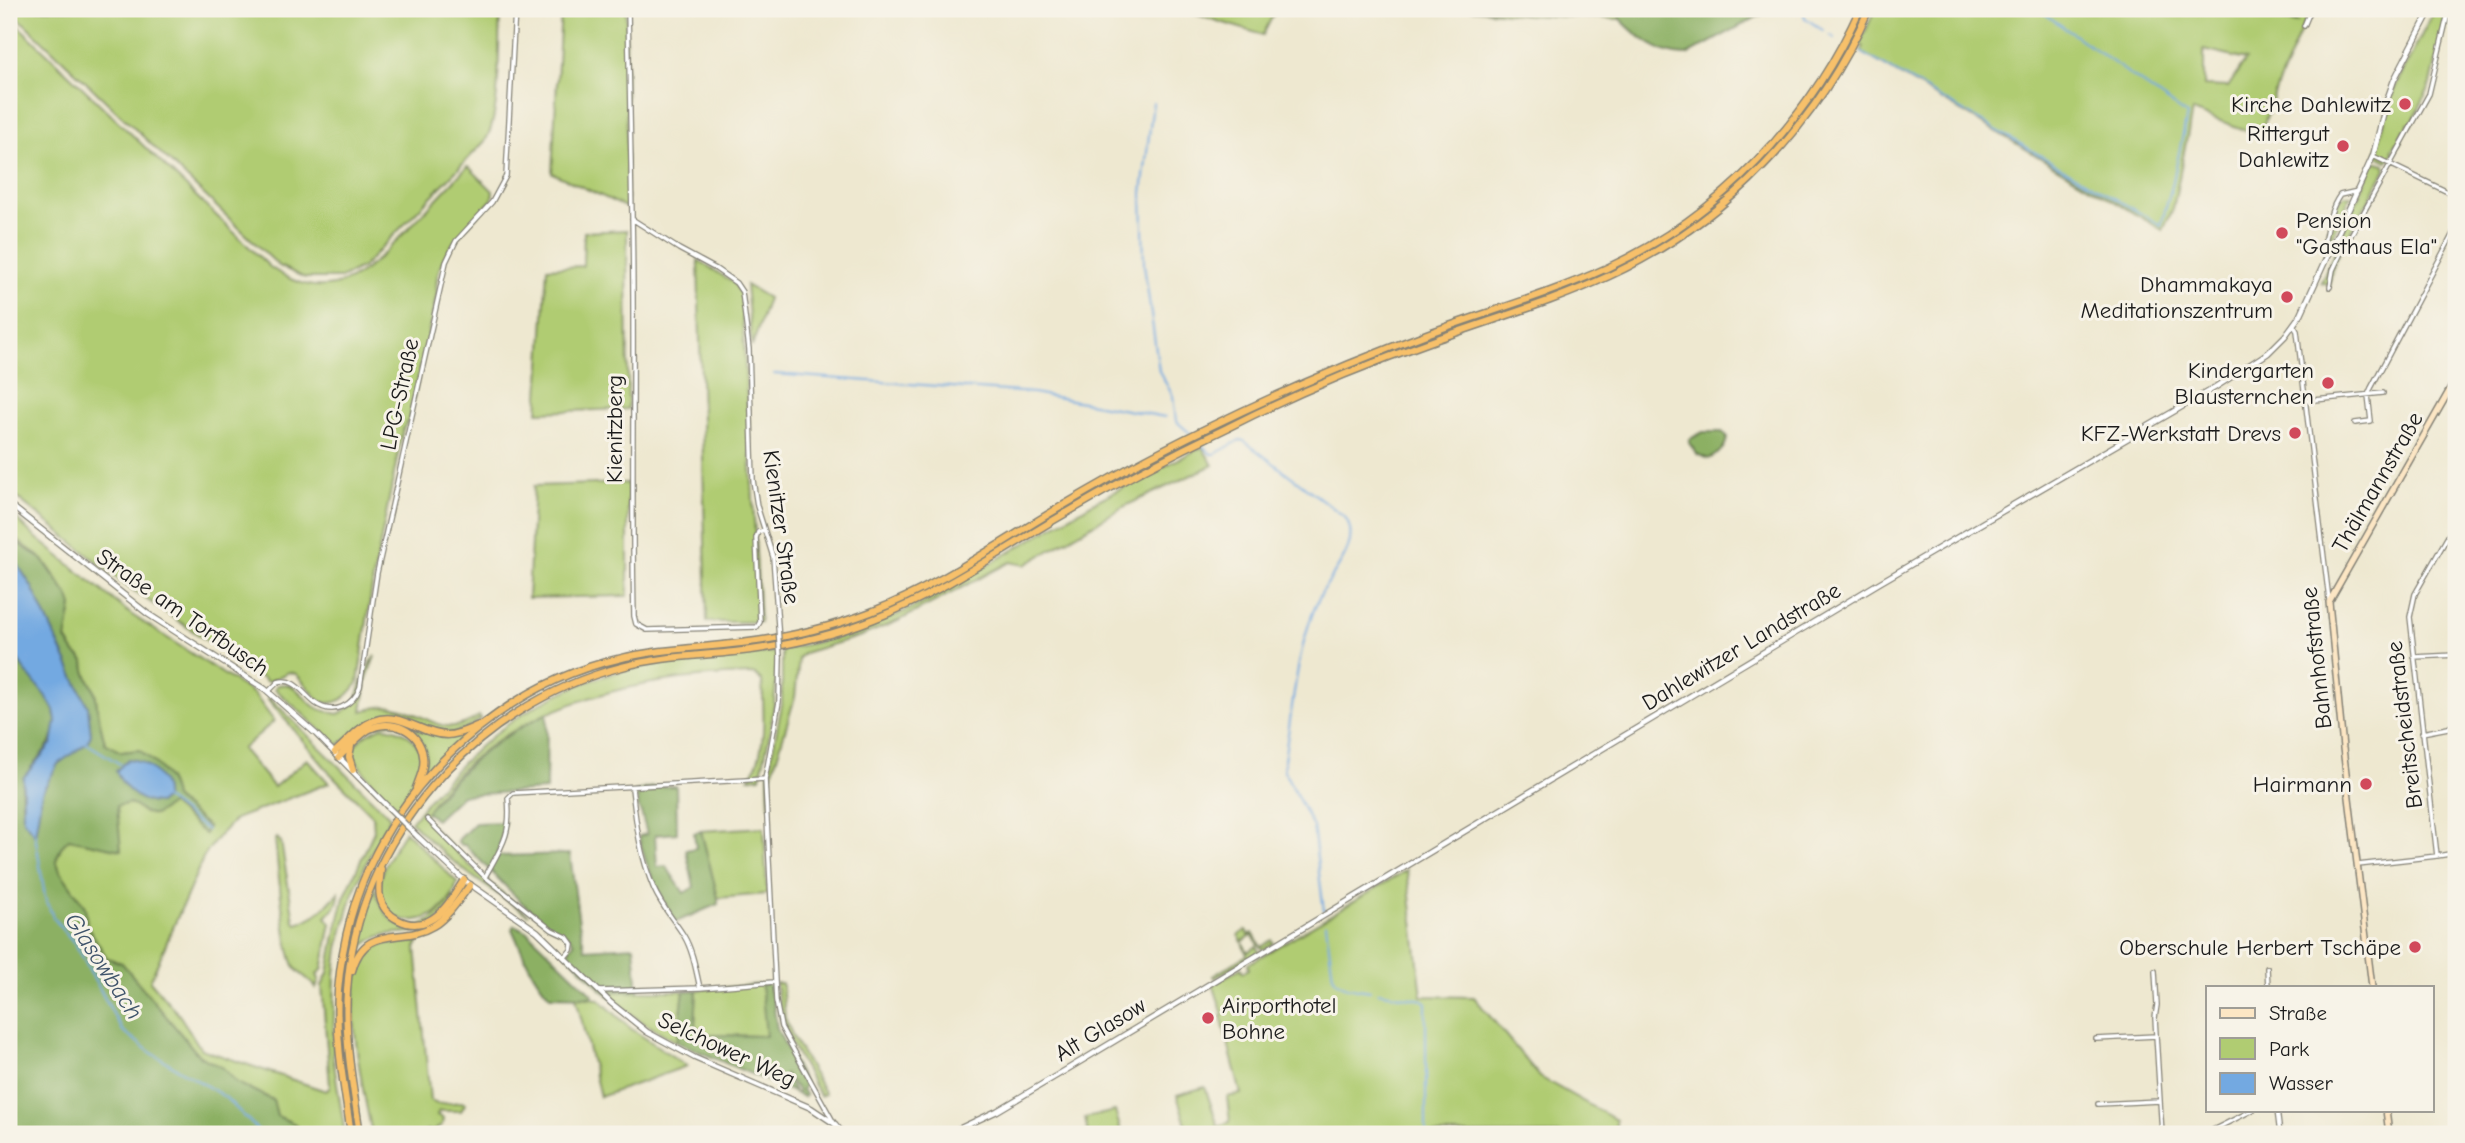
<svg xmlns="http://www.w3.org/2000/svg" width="2465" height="1143" font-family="'Comic Neue',sans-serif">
<rect width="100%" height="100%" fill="#f7f3e8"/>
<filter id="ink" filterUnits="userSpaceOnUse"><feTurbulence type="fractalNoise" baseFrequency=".0143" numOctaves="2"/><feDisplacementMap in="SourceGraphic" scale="14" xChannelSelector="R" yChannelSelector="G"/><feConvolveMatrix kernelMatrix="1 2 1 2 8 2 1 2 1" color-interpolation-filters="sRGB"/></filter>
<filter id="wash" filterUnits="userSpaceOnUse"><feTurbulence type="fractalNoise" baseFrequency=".00686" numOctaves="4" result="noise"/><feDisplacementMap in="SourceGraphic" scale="28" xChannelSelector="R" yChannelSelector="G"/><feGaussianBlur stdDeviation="1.57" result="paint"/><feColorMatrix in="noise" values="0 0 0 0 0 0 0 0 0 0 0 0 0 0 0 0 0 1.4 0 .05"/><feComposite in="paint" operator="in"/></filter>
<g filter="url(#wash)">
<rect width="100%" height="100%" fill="#eee8d0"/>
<!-- green -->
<path fill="#b0cc72" stroke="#667447" stroke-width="2" fill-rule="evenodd" d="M9 9H500C498 42 502 115 485 141L363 267 341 278H305L279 266Z
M561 9H626L627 208 552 173Z
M1161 9H1276L1263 35 1188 12H1167Z
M1469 9H1619L1620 19 1531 15Z
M1875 9H2254L2259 17 2296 21 2281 9H2310L2278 84 2260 135 2192 111 2173 209 2163 230 1861 52 1864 47 1860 44ZM2204 50 2246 60 2228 87 2204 86Z
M2435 9H2448L2431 84 2411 125 2408 124 2407 131 2404 130 2399 138 2402 140 2399 144 2396 143 2392 150 2394 152 2388 161 2376 155 2390 99 2398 81Z
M9 17 270 267C332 310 364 274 407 230 427 209 447 188 467 167L470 168 493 191 492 200C470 223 431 258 437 293L409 419 403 429 373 579 358 683C348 696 337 708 320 701L296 674 289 672 268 682 124 584 9 491Z
M2374 161 2385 164 2386 169 2335 260 2329 285 2321 282Z
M2345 195H2351L2330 241 2327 234 2337 203Z
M627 230 628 409 538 412 547 268 583 266 584 232Z
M698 260 734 283 741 295 760 622H707Z
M746 285 768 298 752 347Z
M1202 447 1213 465 1123 507 1025 565 1010 562 898 621 861 636 804 653 799 658 795 697 771 777 769 806 768 775 782 704V650L840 637 886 620 923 603 1100 499Z
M628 483V596L528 598 534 486Z
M14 516 33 535 132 615 254 694 274 721 242 749 274 787 307 759 329 783 235 819 218 837 204 856 150 981 180 1016 201 1049 326 1091 330 1086 322 986 328 973 335 935 344 898 374 831 373 816 330 773 268 699 269 697 390 817 366 863 353 893 338 948 335 973 333 1058 345 1134H301L295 1124 277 1116 273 1100 237 1083 223 1068 199 1056 122 963 107 958 96 942 87 925 85 907 60 871 56 860 61 847 69 838 116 806 130 803 145 813 170 804 204 833 208 827 174 798 139 750 121 752 105 743C101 727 97 713 96 698 95 684 84 680 84 661L75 653 66 639 72 606C63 591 54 571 42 559 24 541 12 548 14 516Z
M776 652C778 695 770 736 760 777L749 778C767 757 764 709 762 681L755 674C634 676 492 706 423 817L468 864 529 915C484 886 448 861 411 822 475 737 550 680 658 664 697 658 736 656 776 652Z
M375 656 367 678 362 711C373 708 384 705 395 707 430 714 442 741 479 716L481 719C433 754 421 708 383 716 370 719 351 738 337 745L275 689 276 686C294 678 302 698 315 707 322 711 331 712 338 714 363 703 356 692 366 672 368 666 372 661 375 656Z
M380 721H393L422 731 467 733 422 777C424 769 426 762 426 754 424 739 407 722 391 723 382 723 372 727 363 729Z
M382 727C411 729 431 750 416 780 411 790 404 799 397 808 384 795 363 775 355 758L352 756C354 739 368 733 382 727Z
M764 827 767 894 718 898 701 831Z
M405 831 457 882C449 926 381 938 380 886 380 868 396 846 405 831Z
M277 838 281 842 294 920 297 924C315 918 327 906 339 892 339 904 334 909 326 917L331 923 322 970 317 974 319 980 316 988C310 979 302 976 296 969 284 952 278 864 275 839Z
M1407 870 1422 996 1474 997 1540 1077 1616 1120V1134H1173L1187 1128 1177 1095 1205 1087 1218 1126 1230 1122 1227 1097 1241 1094 1221 1016 1223 1015 1213 984 1241 968 1243 972 1249 969 1248 964Z
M375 888C379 909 399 940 426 923 438 916 448 901 459 894 452 905 442 920 429 926 400 941 383 922 356 954L362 926Z
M1246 930 1249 935 1253 933 1261 947 1272 940 1274 943 1263 950 1252 935 1242 942 1248 952 1257 946 1259 952 1215 978 1213 976 1247 955 1239 935Z
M419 941 416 948 430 1100 437 1104 464 1102 465 1104 461 1111H439L437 1115 443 1118 442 1125 433 1132 427 1130 420 1134H372C364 1093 336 980 372 950 384 939 404 944 419 941Z
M776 983H782L785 1018 793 1037 825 1094 820 1096 788 1038 781 1020Z
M761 984 767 1036 707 1035 695 1025 697 990Z
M603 991H684L677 1042 639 1020Z
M576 997 599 999 630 1028 687 1066 600 1097Z
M1115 1111 1122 1134H1088L1085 1118Z"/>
<!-- forest -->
<path fill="#8cb064" stroke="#546640" stroke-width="2" d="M1619 9H1765L1766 12 1687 55C1660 56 1638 37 1620 19Z
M2254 9H2281L2297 22 2294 23 2258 17Z
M1703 432H1722L1727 436C1727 448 1718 454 1709 459L1697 454 1689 443 1690 439Z
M9 509 14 516 13 531 19 544 42 559 69 597 72 606 66 639 75 653 84 661C84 680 95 684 96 698 97 713 101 727 105 743L121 752 139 750C156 762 172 777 174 798L208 827 205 834 171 804 155 815 145 813 130 803 117 806 121 850 69 839 61 847 56 860 60 871 85 907 87 925 107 958 122 963 199 1056 223 1068 237 1083 273 1100 277 1116 295 1124 301 1134H9V644C20 669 45 686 54 711 64 740 36 755 25 777 19 787 23 807 23 819L35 833 42 792 58 763 86 743 91 735 88 707 32 587 9 551Z
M547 713 546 790 462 795 436 820 426 812C463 765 494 740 547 713Z
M676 786 677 833 655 835 657 867 666 866 684 893 694 887 686 850 696 848 694 833 701 831 718 898V904L676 922C660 895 645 867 639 836L647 834 641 812 639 809 636 791 651 787Z
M505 822 497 856 570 854 579 923 585 949 634 946 638 992 603 991 566 953 574 943 570 937 552 927 522 903 465 845H461L457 841 475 823Z
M514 925 528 932 593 995 590 997 550 996C533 978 522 952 512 929Z
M761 984H767L771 987 777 1029 805 1084 802 1090 806 1095 804 1097 797 1094 798 1091 785 1074 784 1075 795 1093 677 1042 684 991 697 990 695 1025 707 1035 766 1036Z"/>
<!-- water -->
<path fill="#73a9e1" stroke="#48627e" stroke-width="2" d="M9 551 32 587 88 707 91 735 87 743 58 764 42 792 35 835 23 819V778L52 743 56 721 54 710 47 698 23 668 9 644Z
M128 759C147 760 167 778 165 798L159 803C140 804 123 788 116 771Z"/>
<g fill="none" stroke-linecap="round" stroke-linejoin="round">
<!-- stream -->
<path stroke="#73a9e1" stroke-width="2" d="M1803 9 1805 18 1824 31
M1830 35 1835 38
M1861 52 2161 225 2172 186 2187 115 2038 9
M1153 103 1142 193 1144 265 1159 371 1173 396 1176 421 1191 434
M774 374 1033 393 1165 417
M1200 443 1211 454H1215L1240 440 1244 441 1345 517C1364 545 1329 575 1318 600 1296 649 1293 708 1284 760V771L1313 827 1324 911
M86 743 120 764
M163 797 207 830
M35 834 45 897 53 917 76 945 122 1030 150 1052 225 1097 262 1134
M1326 924 1333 976C1340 989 1356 988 1370 991
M1378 992 1423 1000 1426 1003V1134"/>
</g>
</g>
<g filter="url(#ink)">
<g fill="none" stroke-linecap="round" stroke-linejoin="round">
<defs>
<path id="minor" d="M628 9C629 78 631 147 632 216 635 349 631 482 634 616L636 624 647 630 757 627 760 622 756 538 758 532 764 530
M2371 9 2378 13
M2304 26 2311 9
M2373 156 2456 196
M632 219 679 249 716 269 736 283 742 292 749 349 753 480 757 506 773 557 778 626
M2330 249 2324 246C2326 229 2330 209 2340 195L2358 191
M2330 287 2333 270 2340 255 2429 94 2449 9
M2294 326 2297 331 2329 600
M2305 401 2383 393
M2355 423 2371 421 2368 395 2371 388 2456 228
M780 657 779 702 765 779 776 1001 781 1027 787 1038 834 1123
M2414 657 2456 655
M268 692 278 682C295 677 303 694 315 703 333 716 353 706 360 687L377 573 446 262 456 241 492 202 506 176 515 9
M2422 733 2448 728 2456 723
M632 788C636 824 640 856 654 889 662 907 674 920 684 936 693 951 696 971 700 988
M427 819 485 877 552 930 567 937 572 944 571 950 565 957
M2437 856 2456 853
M2358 865 2437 856 2410 617 2415 594 2456 522
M485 877C502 846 512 834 508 798L513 793 765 779
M2267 968 2268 987
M2155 971 2157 1005 2155 1018 2162 1134
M599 991 700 988 774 982
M2096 1039 2156 1036
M2098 1104 2159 1101
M2277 1110 2280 1134
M2205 1134 2253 1110"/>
<path id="tertiary" d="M9 504 148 614 265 689 316 734 386 805
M417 836 464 880 537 931 611 1003 647 1032 695 1058 811 1108 835 1124 843 1134
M948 1134 997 1111 1066 1070 1879 583 2214 388 2268 353 2285 336 2301 314 2373 156 2387 100 2394 80 2431 9"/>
<path id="secondary" d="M2372 987 2343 748 2329 602 2456 379
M2386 1110 2389 1134"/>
<path id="trunk" d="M351 746 349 757 353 770
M335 752C347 742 358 727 373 721 400 710 421 735 447 735 458 735 469 729 479 725
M339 757C348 748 357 737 368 730 390 717 420 730 423 756 425 767 420 777 416 788
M381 869C380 878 378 888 380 897 384 917 409 930 428 921 444 914 454 895 464 880
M352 971C365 922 402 945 433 926 448 917 460 898 470 885
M351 1134C344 1086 335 1040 338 991 342 943 354 895 376 853 423 760 516 682 618 659 658 649 700 648 741 643 785 638 829 628 871 612 932 589 986 552 1042 518 1095 486 1149 456 1205 429 1279 393 1355 360 1432 332 1490 311 1550 294 1607 268 1720 216 1809 122 1860 9
M360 1134C353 1087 344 1039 347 991 356 839 475 704 622 667 658 657 696 656 734 652 782 647 829 637 874 619 938 594 995 555 1054 520 1110 487 1168 456 1227 428 1294 394 1364 365 1435 340 1493 319 1553 302 1609 276 1726 222 1818 125 1869 9"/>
</defs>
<!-- minor casing -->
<use href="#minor" stroke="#858276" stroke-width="6"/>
<!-- tertiary casing -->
<use href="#tertiary" stroke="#858276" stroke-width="7"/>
<!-- secondary casing -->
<use href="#secondary" stroke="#858276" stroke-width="8"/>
<!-- trunk casing -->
<use href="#trunk" stroke="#858276" stroke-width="9"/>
<!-- minor -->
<use href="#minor" stroke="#fff" stroke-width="3.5"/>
<!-- tertiary -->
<use href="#tertiary" stroke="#fff" stroke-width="4.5"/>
<!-- secondary -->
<use href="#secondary" stroke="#fce6c4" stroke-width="5"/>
<!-- trunk -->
<use href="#trunk" stroke="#f7c06b" stroke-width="6"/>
<defs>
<path id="minor-bridge" d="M778 626 780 657"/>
<path id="tertiary-bridge" d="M386 805 417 836"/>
</defs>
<!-- minor-bridge casing -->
<use href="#minor-bridge" stroke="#858276" stroke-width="6" stroke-linecap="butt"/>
<!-- tertiary-bridge casing -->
<use href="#tertiary-bridge" stroke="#858276" stroke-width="7" stroke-linecap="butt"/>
<!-- minor-bridge -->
<use href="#minor-bridge" stroke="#fff" stroke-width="3.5"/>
<!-- tertiary-bridge -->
<use href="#tertiary-bridge" stroke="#fff" stroke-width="4.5"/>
</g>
</g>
<!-- markers -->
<g fill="#d1495b" stroke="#f7f3e8" stroke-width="2.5">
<circle cx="2405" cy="104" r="7"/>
<circle cx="2343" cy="146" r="7"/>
<circle cx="2282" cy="233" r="7"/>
<circle cx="2287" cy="297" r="7"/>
<circle cx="2328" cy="383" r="7"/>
<circle cx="2295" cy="433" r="7"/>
<circle cx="2366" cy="784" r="7"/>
<circle cx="2415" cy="947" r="7"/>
<circle cx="1208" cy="1018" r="7"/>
</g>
<g text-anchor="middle" stroke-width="6" stroke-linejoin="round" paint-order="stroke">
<!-- poi labels -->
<g font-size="23" fill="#1c1c1c" stroke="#f7f3e8" text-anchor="end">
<text x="2391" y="112">Kirche Dahlewitz</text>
<text x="2329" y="141">Rittergut<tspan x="2329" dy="26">Dahlewitz</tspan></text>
<text x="2296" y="228" text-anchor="start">Pension<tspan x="2296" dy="26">"Gasthaus Ela"</tspan></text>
<text x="2273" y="292">Dhammakaya<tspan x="2273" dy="26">Meditationszentrum</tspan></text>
<text x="2314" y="378">Kindergarten<tspan x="2314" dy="26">Blausternchen</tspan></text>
<text x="2281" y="441">KFZ-Werkstatt Drevs</text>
<text x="2352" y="792">Hairmann</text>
<text x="2401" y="955">Oberschule Herbert Tschäpe</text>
<text x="1222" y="1013" text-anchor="start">Airporthotel<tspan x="1222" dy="26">Bohne</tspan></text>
</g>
<!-- street labels -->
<g font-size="23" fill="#1c1c1c" stroke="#f7f3e8">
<text transform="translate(399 394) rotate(-78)" y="8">LPG-Straße</text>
<text transform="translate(614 429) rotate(-90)" y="8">Kienitzberg</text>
<text transform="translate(2377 482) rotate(-60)" y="8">Thälmannstraße</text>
<text transform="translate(782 527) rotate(82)" y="8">Kienitzer Straße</text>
<text transform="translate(183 612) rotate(35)" y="8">Straße am Torfbusch</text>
<text transform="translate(1741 646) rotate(-31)" y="8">Dahlewitzer Landstraße</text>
<text transform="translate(2316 658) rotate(-96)" y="8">Bahnhofstraße</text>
<text transform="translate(2404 725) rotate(-97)" y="8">Breitscheidstraße</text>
<text transform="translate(1100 1029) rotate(-31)" y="8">Alt Glasow</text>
<text transform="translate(727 1049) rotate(25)" y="8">Selchower Weg</text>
</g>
<!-- water labels -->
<g font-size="24" font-style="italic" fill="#3f546b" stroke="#f7f3e8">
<text transform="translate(104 966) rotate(57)" y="8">Glasowbach</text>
</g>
</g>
<!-- margin -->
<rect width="2465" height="1143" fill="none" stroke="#f7f3e8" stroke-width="35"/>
<!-- legend -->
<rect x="2206" y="986" width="228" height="126" fill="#f7f3e8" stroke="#9f9d96" stroke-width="2"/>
<rect x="2220" y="1008" width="35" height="10" fill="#fce6c4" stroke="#9f9d96" stroke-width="2"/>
<text x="2269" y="1020" font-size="21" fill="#1c1c1c">Straße</text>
<rect x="2220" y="1038" width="35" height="21" fill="#b0cc72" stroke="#9f9d96" stroke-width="2"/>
<text x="2269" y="1056" font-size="21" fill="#1c1c1c">Park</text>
<rect x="2220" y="1073" width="35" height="21" fill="#73a9e1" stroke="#9f9d96" stroke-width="2"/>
<text x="2269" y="1090" font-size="21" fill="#1c1c1c">Wasser</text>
</svg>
